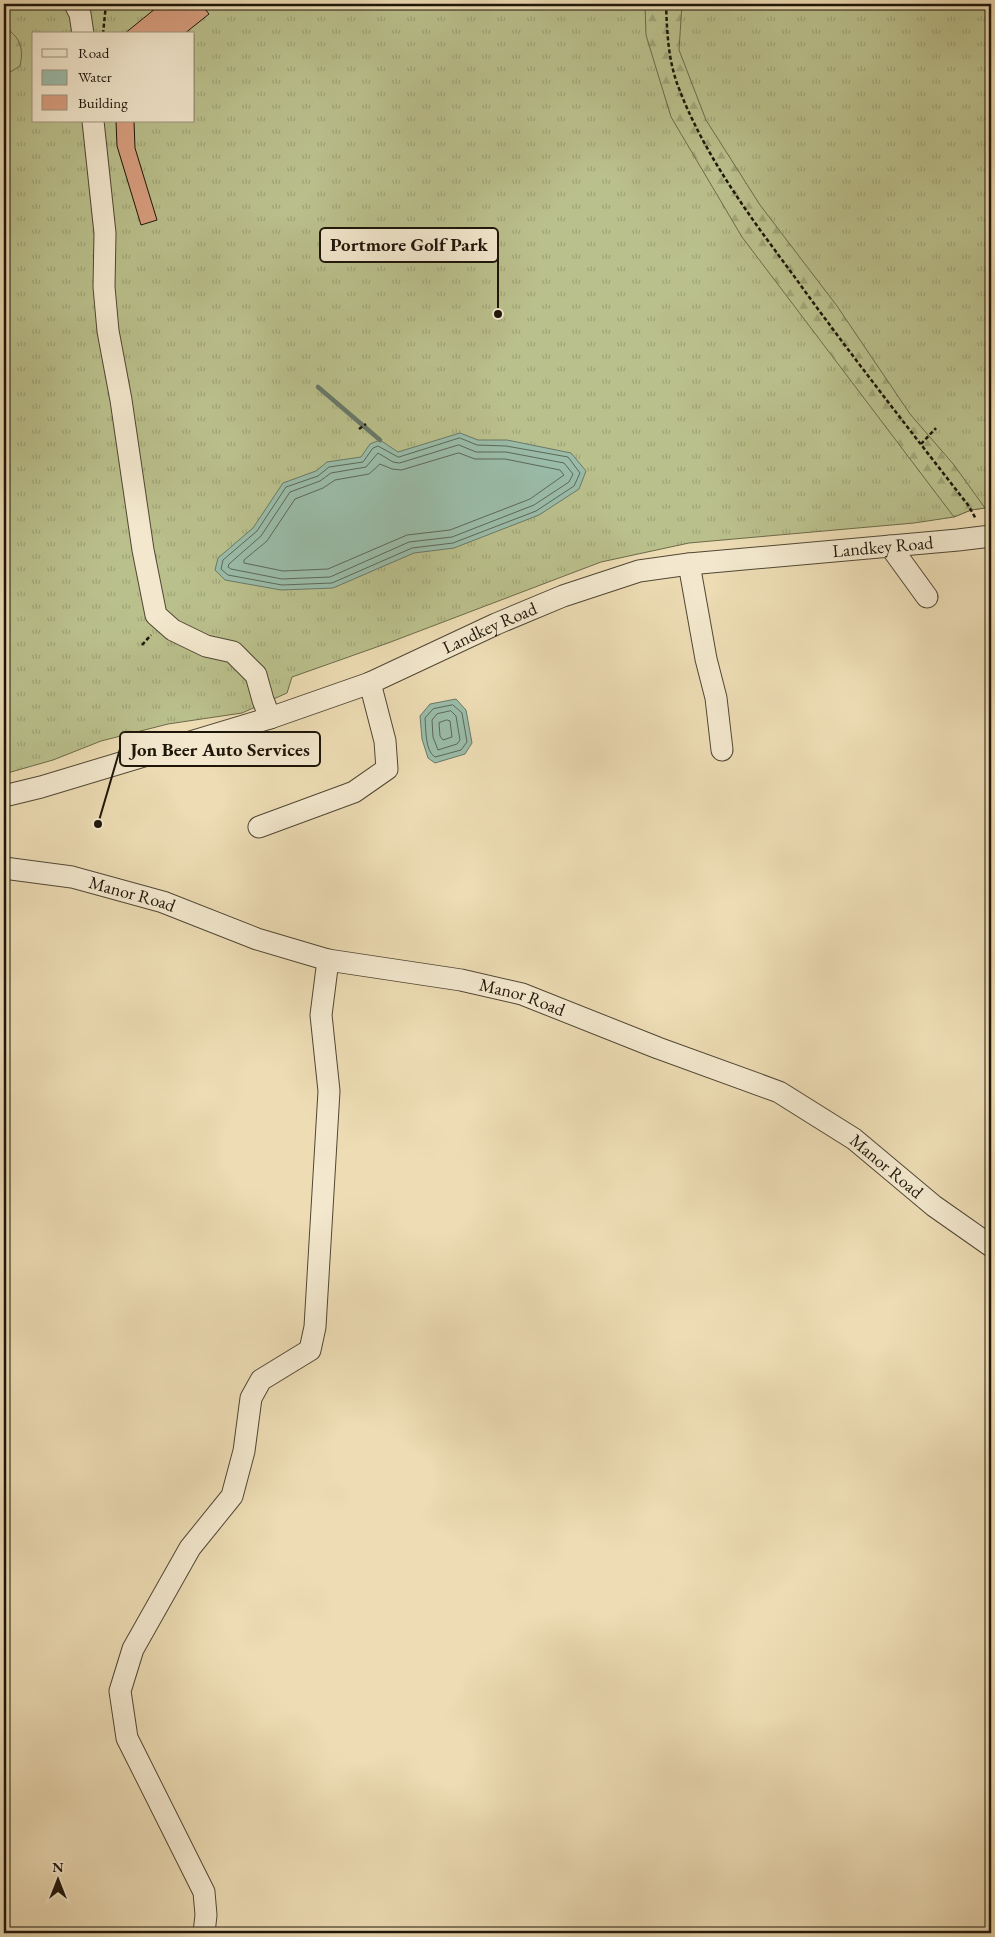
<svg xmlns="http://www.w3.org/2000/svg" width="995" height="1937" font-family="'EB Garamond',serif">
<defs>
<pattern id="grass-tufts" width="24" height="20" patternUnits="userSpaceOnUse" patternTransform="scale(1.25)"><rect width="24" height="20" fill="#bac08c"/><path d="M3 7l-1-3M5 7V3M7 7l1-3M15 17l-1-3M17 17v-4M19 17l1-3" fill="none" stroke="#9fa477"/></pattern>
<pattern id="forest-firs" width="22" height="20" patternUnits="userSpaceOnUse" patternTransform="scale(1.25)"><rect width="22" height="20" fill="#bac08c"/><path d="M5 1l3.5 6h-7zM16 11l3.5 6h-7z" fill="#9fa477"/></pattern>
</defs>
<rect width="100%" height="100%" fill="#eddcb4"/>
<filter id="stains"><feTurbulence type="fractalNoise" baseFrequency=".004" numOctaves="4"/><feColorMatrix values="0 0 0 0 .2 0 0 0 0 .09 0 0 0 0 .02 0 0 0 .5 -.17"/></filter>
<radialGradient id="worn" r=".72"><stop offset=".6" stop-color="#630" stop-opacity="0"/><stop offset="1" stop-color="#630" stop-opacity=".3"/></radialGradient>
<!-- grass -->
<path fill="url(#grass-tufts)" stroke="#6c6a4a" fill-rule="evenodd" d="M4 4H991V507L971 510 954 517 914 523 689 543 601 562 388 643 292 677 287 693 242 713 168 724 101 741 53 760 4 774ZM34 34H194V121H34Z"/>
<!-- forest -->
<path fill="url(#forest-firs)" stroke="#6c6a4a" d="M645 4H682L679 50 706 120 760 205 837 306 910 414 954 465 985 508 971 510 954 517 742 237 671 117 646 35Z
M4 27C20 37 24 47 20 66L4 76Z"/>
<!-- water -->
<path fill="#9abca9" stroke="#687969" d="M460 433 478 440H507L571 453 586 471 579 489 539 515 454 548 414 553 333 588 281 590 225 580 215 570 218 558 253 528 283 483 316 471 327 462 361 457 370 444 380 440 398 452Z
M456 699 466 710 472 743 465 754 435 763 428 758 422 739 420 716 430 704Z"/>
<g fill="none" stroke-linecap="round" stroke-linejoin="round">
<!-- shore -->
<path stroke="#5c6859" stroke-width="1" d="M460 438 477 445 506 446 568 457 580 473 574 486 536 511 453 543 412 548 332 583 282 585 228 575 221 569 223 560 257 531 286 487 318 476 329 467 363 462 373 448 378 446 398 457Z
M459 445 476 452H506L564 463 573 474 569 482 534 505 452 537 409 542 330 577 282 579 231 569 228 567 229 564 261 536 290 492 320 481 331 473 366 467 378 453 393 462 399 463Z
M459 453 475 459H505L560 470 564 475 530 499 450 530 407 535 328 569 283 571 244 563V560L267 541 295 499 323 488 335 480 369 474 380 464 392 469 401 470Z
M453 705 462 713 467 742 461 750 435 757C425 751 426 729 425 718L433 709Z
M451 711 456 716 460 740 457 744 438 750 433 737 432 720 437 714Z
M447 720 450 721 452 737 443 740 440 736 439 723Z"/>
<!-- stream -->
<path stroke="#687969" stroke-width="4.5" d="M318 387 380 440"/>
</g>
<!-- building -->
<path fill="#d89e7f" stroke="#1d1509" d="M161 4H201L209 14 184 34H124Z
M116 121H134L135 148 157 220 141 225 117 146Z"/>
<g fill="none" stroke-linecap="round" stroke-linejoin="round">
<defs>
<g id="minor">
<path d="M75 4 80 14 83 34"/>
<path d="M93 121 105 233 104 287 108 331 121 400 143 550 156 615 173 630 206 646 233 652 256 675 263 700 270 718"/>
<path d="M890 546 927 597"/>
<path d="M689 564 706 659 716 698 722 750"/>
<path id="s1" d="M4 796 41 787 270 718 370 683 496 624 563 596 639 571 689 564 958 540 991 536"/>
<path d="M259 827 354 792 387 769 385 741 370 683"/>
<path id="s2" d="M4 868 72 877 163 902 257 939 328 960 461 980 522 994 658 1048 779 1092 854 1139 934 1206 991 1246"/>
<path d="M204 1933 206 1915 204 1892 127 1738 120 1691 133 1649 190 1548 232 1496 244 1451 251 1398 261 1380 310 1350 315 1327 329 1091 321 1015 328 960"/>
</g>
</defs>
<!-- minor casing -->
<use href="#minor" stroke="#514734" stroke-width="23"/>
<!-- path -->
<path stroke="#1d1509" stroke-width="2.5" stroke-dasharray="4 2.5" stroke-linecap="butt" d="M666 4C667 32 668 59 678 86 704 155 750 217 794 276 850 354 909 429 968 505L976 519
M103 34 106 4
M4 214 8 211
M359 429 366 424
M921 444 936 428
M142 645 151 635"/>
<!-- minor -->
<use href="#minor" stroke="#f3e8ce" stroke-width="21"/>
</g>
<g text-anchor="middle" stroke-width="4" stroke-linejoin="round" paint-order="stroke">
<!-- street labels -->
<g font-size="18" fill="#1d1509" stroke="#f3e8ce">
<text dy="6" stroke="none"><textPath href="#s1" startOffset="920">Landkey Road</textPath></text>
<text dy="6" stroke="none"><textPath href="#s1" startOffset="515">Landkey Road</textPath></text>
<text dy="6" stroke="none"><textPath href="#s2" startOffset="131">Manor Road</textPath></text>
<text dy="6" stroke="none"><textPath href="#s2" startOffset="536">Manor Road</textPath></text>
<text dy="6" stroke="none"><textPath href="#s2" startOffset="941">Manor Road</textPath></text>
</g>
</g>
<!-- callouts -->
<path fill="none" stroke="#1d1509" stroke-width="2" d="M498 314L498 245M98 824L120 749"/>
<g fill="#1d1509" stroke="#f3e8ce" stroke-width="2">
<circle cx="498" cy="314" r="5"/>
<circle cx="98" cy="824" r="5"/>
</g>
<g fill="#f3e8ce" stroke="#1d1509" stroke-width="2">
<rect x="320" y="228" width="178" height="34" rx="5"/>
<rect x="120" y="732" width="200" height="34" rx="5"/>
</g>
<g font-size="19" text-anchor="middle" font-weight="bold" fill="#1d1509">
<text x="409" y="251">Portmore Golf Park</text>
<text x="220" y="756">Jon Beer Auto Services</text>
</g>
<!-- margin -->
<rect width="995" height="1937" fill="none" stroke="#eddcb4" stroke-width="20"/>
<rect x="5" y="5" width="985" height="1927" fill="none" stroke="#1d1509" stroke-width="2.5"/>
<rect x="10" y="10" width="975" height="1917" fill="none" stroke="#1d1509"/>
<!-- legend -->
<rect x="32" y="32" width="162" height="90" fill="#f3e8ce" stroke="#9d947f"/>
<rect x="42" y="49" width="25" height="8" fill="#f3e8ce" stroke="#9d947f"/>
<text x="78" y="58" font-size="15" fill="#1d1509">Road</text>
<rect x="42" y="70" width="25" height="15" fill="#9abca9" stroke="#9d947f"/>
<text x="78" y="82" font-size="15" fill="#1d1509">Water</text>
<rect x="42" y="95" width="25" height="15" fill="#d89e7f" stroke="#9d947f"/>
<text x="78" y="108" font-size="15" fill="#1d1509">Building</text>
<!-- north arrow -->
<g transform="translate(58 1880)" stroke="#f3e8ce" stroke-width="4" paint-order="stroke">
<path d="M0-4L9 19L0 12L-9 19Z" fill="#1d1509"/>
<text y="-8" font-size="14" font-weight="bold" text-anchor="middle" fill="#1d1509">N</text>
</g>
<rect width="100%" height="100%" filter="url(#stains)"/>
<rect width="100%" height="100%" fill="url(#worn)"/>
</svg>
